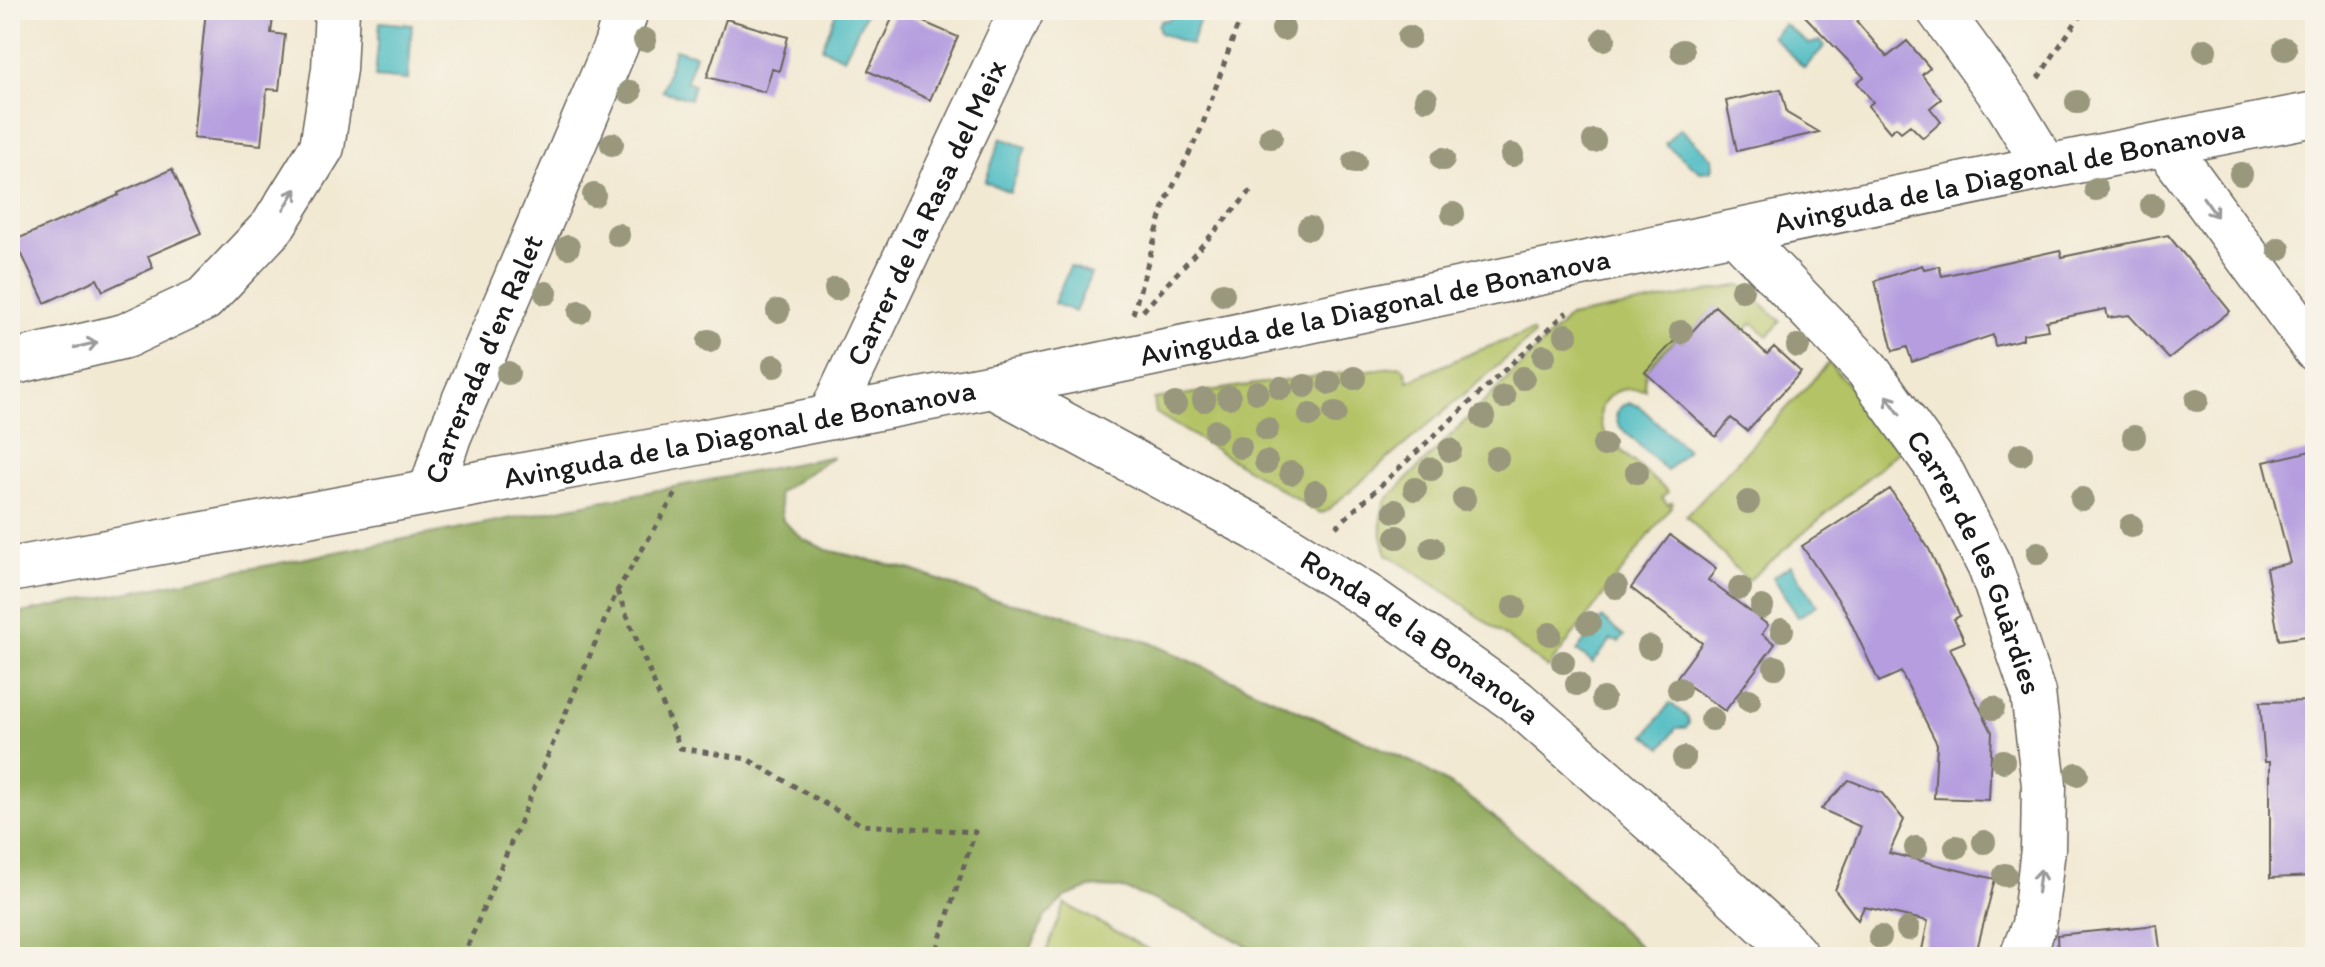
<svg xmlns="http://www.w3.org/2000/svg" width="2325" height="967" font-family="Itim,sans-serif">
<rect width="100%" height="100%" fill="#f7f3e8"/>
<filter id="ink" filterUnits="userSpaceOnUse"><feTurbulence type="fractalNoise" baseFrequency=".0125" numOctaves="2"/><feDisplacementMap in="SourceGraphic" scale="16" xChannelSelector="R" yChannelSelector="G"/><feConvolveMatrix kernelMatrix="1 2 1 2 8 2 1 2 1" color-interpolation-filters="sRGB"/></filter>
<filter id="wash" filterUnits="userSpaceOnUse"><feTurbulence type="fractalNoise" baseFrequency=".006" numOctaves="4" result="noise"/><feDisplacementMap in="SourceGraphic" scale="32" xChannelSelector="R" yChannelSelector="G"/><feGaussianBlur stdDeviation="1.8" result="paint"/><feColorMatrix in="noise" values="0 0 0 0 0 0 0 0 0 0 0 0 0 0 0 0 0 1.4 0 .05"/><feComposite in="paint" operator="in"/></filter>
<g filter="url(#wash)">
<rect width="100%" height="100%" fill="#f2e9d3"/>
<!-- green -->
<path fill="#b4c365" stroke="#687040" stroke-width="2" d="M1741 285 1781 321 1768 336 1753 323 1743 332 1715 307 1682 343 1676 338C1662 354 1640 368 1645 390 1629 388 1616 387 1605 401 1599 410 1599 422 1604 431 1611 445 1654 479 1668 492L1662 498 1668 505 1672 502 1673 504 1548 668 1451 596 1387 554C1380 535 1377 516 1387 499L1569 317Z
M1532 331 1534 335 1325 512 1320 513 1316 511 1156 413 1154 399 1256 384 1401 366 1406 372 1408 381 1474 352Z
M1829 363 1861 399 1900 450 1748 581 1686 516Z
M1065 904 1162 957H1044Z"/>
<!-- forest -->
<path fill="#8fa95a" stroke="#56623b" stroke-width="2" d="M834 456 778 493 783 521 803 539 827 550 912 570 991 599 1045 609 1151 643 1418 765 1465 794 1536 851 1651 957H1267L1199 920 1147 897 1120 888 1092 887 1065 897 1045 917 1027 957H10V615Z"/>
<!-- water -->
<path fill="#4ebcc2" stroke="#356c6f" stroke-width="2" d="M837 10 867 11 844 58 822 48Z
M1173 10H1203L1191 45 1160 33 1158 25 1161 21 1170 19Z
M380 22 412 25 408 80 375 77Z
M1784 24 1809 44 1821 41 1825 46 1804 68 1772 36Z
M675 49 695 55 686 81 694 84 690 99 662 91Z
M1680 128 1712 158 1713 168 1710 171 1700 172 1665 144Z
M1001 138 1026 147 1010 192 985 182Z
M1070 266 1091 274 1075 312 1054 303Z
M1630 403 1639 406 1687 450 1667 471 1619 426C1613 415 1618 405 1630 403Z
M1791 565 1817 605 1798 617 1773 577Z
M1602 618 1624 636 1619 642 1611 640 1593 663 1577 651Z
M1670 703 1688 717 1689 723 1686 728H1676L1662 748 1646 735Z"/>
<g id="blocks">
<!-- building -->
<path fill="#b59ddf" d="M206 10H274L271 33 285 35 279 90 267 89 261 145 193 138Z
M896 10 958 37 930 100 868 71Z
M1799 10H1861L1857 22 1887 57 1907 41 1930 68 1922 75 1941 99 1930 108 1941 122 1923 138 1910 125 1901 132 1896 127 1890 132 1868 106 1873 102 1857 82 1864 77Z
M726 19 788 37 779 71 772 69 765 92 707 77Z
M1781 89 1787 113 1819 132 1737 151 1726 101Z
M172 169 201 233 148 256 153 268 103 291 97 279 45 303 15 240 119 195 118 193Z
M2168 235 2230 311 2169 359 2129 315 2108 318 2106 309 2046 321 2048 330 2023 334V339L1995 346 1993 335 1912 362 1907 347 1893 351 1875 281 1922 265 1924 269 1939 266 1942 276 2060 250 2062 257Z
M1715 306 1767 354 1774 347 1801 372 1747 431 1731 418 1716 437 1645 372 1677 338 1682 343Z
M2315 450V635L2279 640 2266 568 2290 563 2264 462Z
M1890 489 1929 549 1960 616 1954 619 1965 642 1950 648 1992 732 1989 800 1934 798 1937 744 1901 672 1879 682 1845 610 1802 546Z
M1670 535 1716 569 1708 580 1768 625 1762 634 1775 644 1725 711 1677 677 1702 643 1631 588Z
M2315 701V876L2270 878V762H2265L2260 702Z
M1849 780 1882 793 1904 820 1889 853 1995 879 1975 957H1950L1922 950 1928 921 1864 907 1858 920 1835 890 1861 827 1821 809Z
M2157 925 2161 957H2058L2057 935Z"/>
</g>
</g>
<g filter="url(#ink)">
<use href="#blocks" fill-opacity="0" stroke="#67645c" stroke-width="2"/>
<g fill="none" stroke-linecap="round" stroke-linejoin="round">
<defs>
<g id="minor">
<path d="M1939 10 2009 106 2046 167"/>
<path d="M2165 144 2315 349"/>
<path id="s1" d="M1736 233 1867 369 1943 475 1990 567 2033 693 2044 785 2043 849 2034 925 2022 957"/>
<path d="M10 363 125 336 204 299 273 226 322 147 334 69 337 10"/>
<path id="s2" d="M993 386 1256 528 1367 596 1516 701 1688 853 1777 935 1797 957"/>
<path id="s3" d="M830 417 1022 10"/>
<path id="s4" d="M431 491 449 436 616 45 626 10"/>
<path id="s5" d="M10 570 681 446 1065 372 2046 167 2315 114"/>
</g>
</defs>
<!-- minor casing -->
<use href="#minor" stroke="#67645c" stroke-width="47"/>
<!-- path -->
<path stroke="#67645c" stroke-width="5" stroke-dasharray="6 6" stroke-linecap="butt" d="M2038 78 2084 10
M1143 311 1251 191
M1133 314 1165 203 1201 129 1236 30 1245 10
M1336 527 1567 312
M617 591 680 748 747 759 862 825 975 832 934 957
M463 957 617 591 678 490"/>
<!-- minor -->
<use href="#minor" stroke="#fff" stroke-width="44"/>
</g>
<!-- trees -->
<g fill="#99987d">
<circle cx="1283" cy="29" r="12"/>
<circle cx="1409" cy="37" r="12"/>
<circle cx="1604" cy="39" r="12"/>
<circle cx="645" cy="40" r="12"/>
<circle cx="2285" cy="49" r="12"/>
<circle cx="2205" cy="50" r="12"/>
<circle cx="1682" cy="51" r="12"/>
<circle cx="630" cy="92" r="12"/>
<circle cx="1426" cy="99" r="12"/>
<circle cx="2077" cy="102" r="12"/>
<circle cx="1271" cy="137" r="12"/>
<circle cx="1594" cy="141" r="12"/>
<circle cx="612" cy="144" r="12"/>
<circle cx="1512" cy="155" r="12"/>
<circle cx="1443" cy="159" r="12"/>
<circle cx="1355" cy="162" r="12"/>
<circle cx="2241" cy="174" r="12"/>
<circle cx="2096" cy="189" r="12"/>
<circle cx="594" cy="195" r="12"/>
<circle cx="2152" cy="205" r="12"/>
<circle cx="1453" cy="214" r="12"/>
<circle cx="1309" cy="228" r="12"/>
<circle cx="618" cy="235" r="12"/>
<circle cx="568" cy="247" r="12"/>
<circle cx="2279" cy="249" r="12"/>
<circle cx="836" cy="289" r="12"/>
<circle cx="1742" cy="290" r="12"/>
<circle cx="546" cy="293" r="12"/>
<circle cx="1223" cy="294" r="12"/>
<circle cx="778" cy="311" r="12"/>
<circle cx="580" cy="312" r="12"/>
<circle cx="1681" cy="332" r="12"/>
<circle cx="1566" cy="335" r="12"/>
<circle cx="709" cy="341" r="12"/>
<circle cx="1798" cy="346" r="12"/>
<circle cx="1544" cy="356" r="12"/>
<circle cx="774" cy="366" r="12"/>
<circle cx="508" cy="373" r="12"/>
<circle cx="1354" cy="378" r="12"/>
<circle cx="1523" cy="378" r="12"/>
<circle cx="1330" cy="383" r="12"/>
<circle cx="1305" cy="386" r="12"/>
<circle cx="1281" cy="388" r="12"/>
<circle cx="1257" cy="392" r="12"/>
<circle cx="1229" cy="397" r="12"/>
<circle cx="1504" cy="397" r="12"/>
<circle cx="1204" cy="400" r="12"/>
<circle cx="2197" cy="400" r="12"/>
<circle cx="1175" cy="404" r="12"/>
<circle cx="1335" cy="413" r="12"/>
<circle cx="1310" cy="415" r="12"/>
<circle cx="1483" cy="417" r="12"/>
<circle cx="1267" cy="429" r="12"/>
<circle cx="1216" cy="431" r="12"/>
<circle cx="2134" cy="437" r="12"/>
<circle cx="1604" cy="445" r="12"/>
<circle cx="1240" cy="447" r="12"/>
<circle cx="1450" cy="450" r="12"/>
<circle cx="2021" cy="454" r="12"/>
<circle cx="1497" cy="458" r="12"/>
<circle cx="1266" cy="462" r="12"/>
<circle cx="1431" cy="469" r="12"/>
<circle cx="1637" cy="472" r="12"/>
<circle cx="1291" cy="473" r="12"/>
<circle cx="1415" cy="489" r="12"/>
<circle cx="1316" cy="492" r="12"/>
<circle cx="1464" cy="499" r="12"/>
<circle cx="2082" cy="499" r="12"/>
<circle cx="1748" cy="502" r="12"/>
<circle cx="1395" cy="511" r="12"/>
<circle cx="2131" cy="526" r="12"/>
<circle cx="1397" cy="537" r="12"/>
<circle cx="1432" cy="548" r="12"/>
<circle cx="2038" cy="553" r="12"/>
<circle cx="1616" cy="587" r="12"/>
<circle cx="1740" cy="588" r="12"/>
<circle cx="1514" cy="607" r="12"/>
<circle cx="1762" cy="607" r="12"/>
<circle cx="1589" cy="623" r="12"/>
<circle cx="1782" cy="630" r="12"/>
<circle cx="1550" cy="634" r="12"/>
<circle cx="1649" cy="647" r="12"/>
<circle cx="1563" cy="662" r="12"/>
<circle cx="1775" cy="667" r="12"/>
<circle cx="1577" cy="684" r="12"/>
<circle cx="1679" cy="689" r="12"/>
<circle cx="1603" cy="699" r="12"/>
<circle cx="1749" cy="700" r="12"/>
<circle cx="1993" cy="708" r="12"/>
<circle cx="1712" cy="719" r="12"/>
<circle cx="1684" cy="758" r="12"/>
<circle cx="2003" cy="761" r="12"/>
<circle cx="2077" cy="774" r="12"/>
<circle cx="1984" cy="842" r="12"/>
<circle cx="1956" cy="847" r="12"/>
<circle cx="1916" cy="848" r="12"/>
<circle cx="2005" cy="875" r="12"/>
<circle cx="1908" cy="929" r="12"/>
<circle cx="1880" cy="937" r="12"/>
</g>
<!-- one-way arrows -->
<defs><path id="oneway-shaft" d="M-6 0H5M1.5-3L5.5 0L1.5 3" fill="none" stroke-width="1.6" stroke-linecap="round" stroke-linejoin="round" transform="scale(2)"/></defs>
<g stroke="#999">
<use href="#oneway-shaft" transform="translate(290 199) rotate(-59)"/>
<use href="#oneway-shaft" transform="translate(2210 207) rotate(54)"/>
<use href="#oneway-shaft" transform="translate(86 345) rotate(-13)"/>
<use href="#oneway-shaft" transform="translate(1893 405) rotate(-126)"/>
<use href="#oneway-shaft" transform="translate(2039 881) rotate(-83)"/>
</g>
</g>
<g text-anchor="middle" stroke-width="6" stroke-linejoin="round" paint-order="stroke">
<!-- street labels -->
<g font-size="30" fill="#1c1c1c" stroke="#f7f3e8">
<text dy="10" stroke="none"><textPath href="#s5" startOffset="2038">Avinguda de la Diagonal de Bonanova</textPath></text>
<text dy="10" stroke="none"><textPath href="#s3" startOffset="226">Carrer de la Rasa del Meix</textPath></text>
<text dy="10" stroke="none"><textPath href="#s5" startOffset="1390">Avinguda de la Diagonal de Bonanova</textPath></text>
<text dy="10" stroke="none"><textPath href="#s4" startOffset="142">Carrerada d'en Ralet</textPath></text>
<text dy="10" stroke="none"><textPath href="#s5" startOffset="742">Avinguda de la Diagonal de Bonanova</textPath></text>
<text dy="10" stroke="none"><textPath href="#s1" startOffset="412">Carrer de les Guàrdies</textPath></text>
<text dy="10" stroke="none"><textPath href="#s2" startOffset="496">Ronda de la Bonanova</textPath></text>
</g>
</g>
<!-- margin -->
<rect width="2325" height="967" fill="none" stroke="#f7f3e8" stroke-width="40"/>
</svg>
